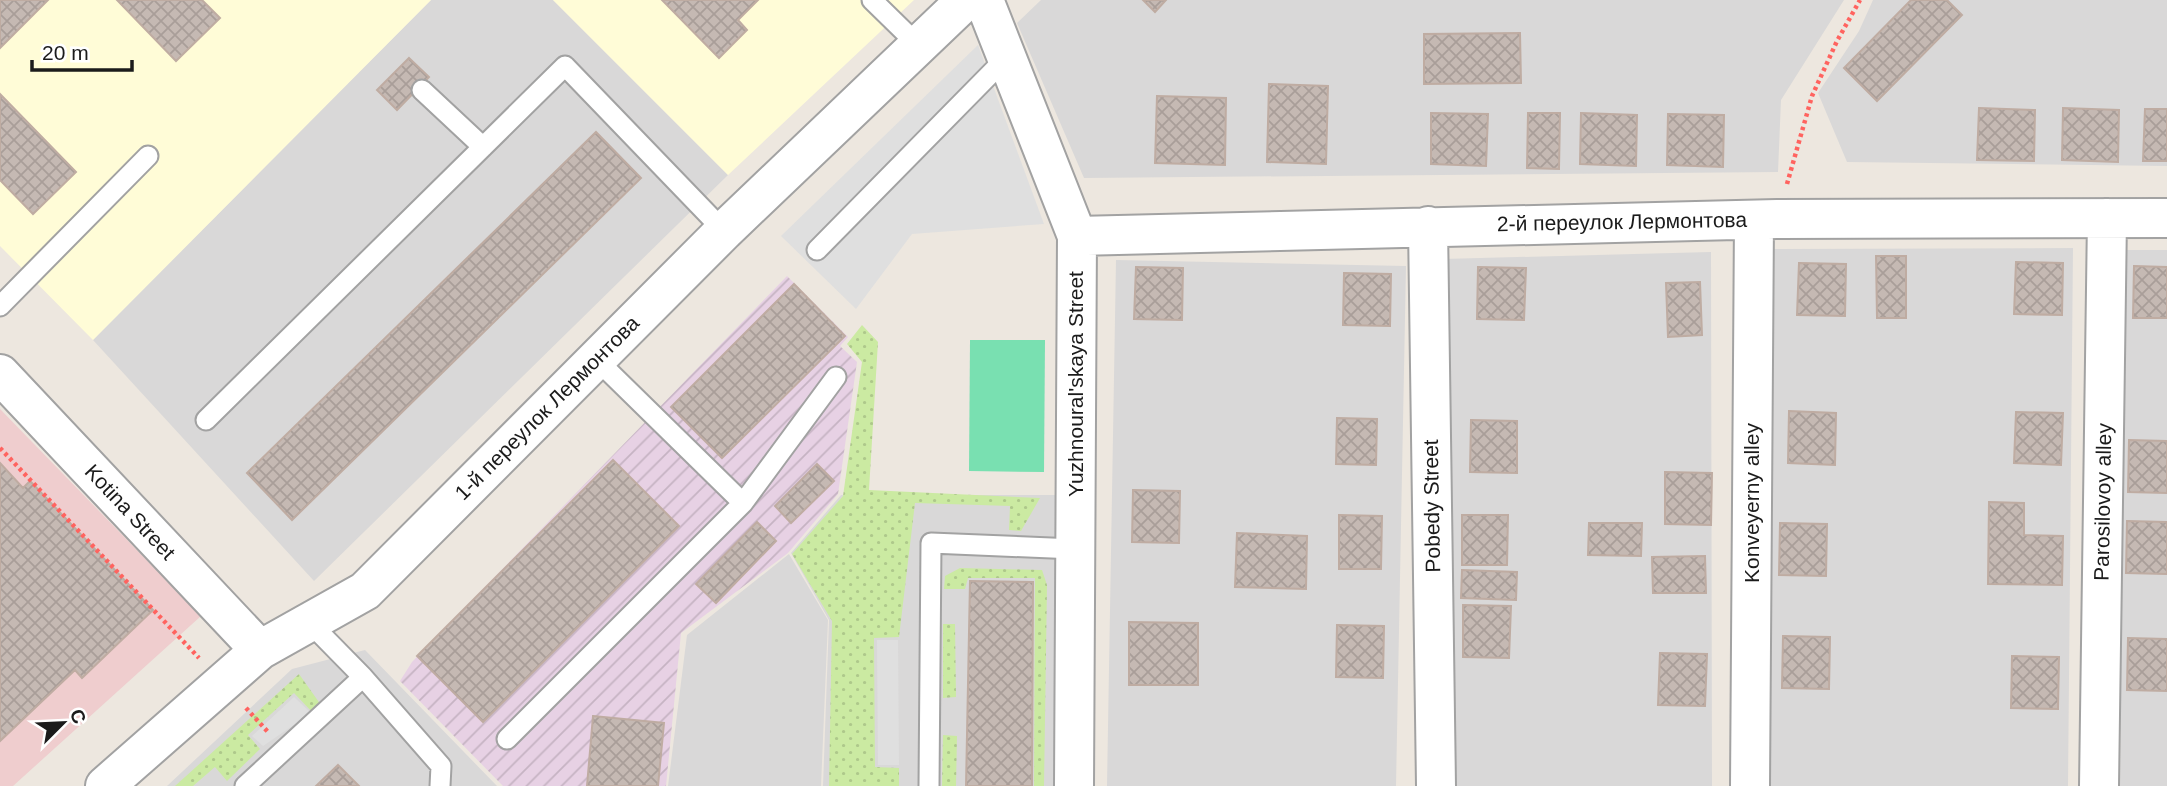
<svg xmlns="http://www.w3.org/2000/svg" width="2167" height="786" font-family="Arial,sans-serif">
<defs>
<pattern id="industrial-furrows" width="10" height="10" patternUnits="userSpaceOnUse" patternTransform="scale(1.75)"><rect width="10" height="10" fill="#e7d1e4"/><path d="M-1 1l2-2M0 10L10 0M9 11l2-2" fill="none" stroke="#c6b3c3"/></pattern>
<pattern id="grass-dots" width="8" height="8" patternUnits="userSpaceOnUse" patternTransform="scale(1.75)"><rect width="8" height="8" fill="#cbeaa2"/><path d="M2 2h.1M6 6h.1" fill="none" stroke="#aec88b" stroke-width="1.8" stroke-linecap="round"/></pattern>
<pattern id="building-cross-hatch" width="8" height="8" patternUnits="userSpaceOnUse" patternTransform="scale(1.75)"><rect width="8" height="8" fill="#c5b9b3"/><path d="M0 0l8 8M0 8l8-8" fill="none" stroke="#a99e99"/></pattern>
</defs>
<rect width="100%" height="100%" fill="#ede7df"/>
<!-- residential -->
<path fill="#d9d8d8" d="M431 0H553L728 175 314 581 93 340Z
M1041 0H1844L1781 100 1778 172 1084 178 1017 23Z
M1873 0H2167V166L1847 162 1818 93 1859 31Z
M2073 248 2068 786H1766V249Z
M2124 250H2167V786H2120Z
M1711 252 1712 786H1447L1443 259Z
M1116 260 1406 266 1396 786H1107Z
M841 495H1059L1054 786H823L829 620 791 553Z
M789 554 828 620 821 786H668L687 635Z
M365 650 497 786H167L292 669Z"/>
<!-- commercial -->
<path fill="#efcdce" d="M0 409 201 616 13 786H0Z"/>
<!-- industrial -->
<path fill="url(#industrial-furrows)" d="M787 276 848 337 840 346 857 362 838 494 788 553 681 633 666 786H503L400 681 412 662Z"/>
<!-- education -->
<path fill="#fffcd7" d="M0 0H431L93 340 0 246Z
M553 0H914L728 175Z"/>
<!-- grass -->
<path fill="url(#grass-dots)" d="M862 325 878 342 869 490 1040 498 1021 531 1009 530 1010 506 915 503 899 637 874 638 875 767 899 768V786H829L832 621 792 554 843 496 862 362 847 344Z
M960 568 1042 570 1047 585 1044 786H1034L1035 578H968L965 589H944L945 576Z
M943 624H955L956 697 943 698Z
M299 674 321 705 312 712 294 693 248 735 260 749 227 781 215 767 193 786H175Z
M943 735 957 736 956 786H942Z"/>
<!-- pitch -->
<path fill="#79e0b1" d="M970 340H1045L1044 472 969 471Z"/>
<!-- parking -->
<path fill="#dfdfdf" d="M978 45 1044 224 912 234 856 309 781 236Z
M877 640H898L899 765H878Z
M294 697 311 713 263 746 252 736Z"/>
<!-- building -->
<path fill="url(#building-cross-hatch)" stroke="#bfaca2" stroke-width="2" d="M0 0H48L0 48Z
M117 0H202L220 18 176 61Z
M662 0H758L738 20 747 30 719 58Z
M1143 0H1166L1155 12Z
M1911 0H1947L1962 15 1877 101 1844 68Z
M1520 33 1521 83 1424 84V34Z
M409 58 429 77 397 110 377 90Z
M1269 84 1328 86 1326 164 1267 162Z
M0 94 76 172 33 214 0 180Z
M1157 96 1226 98 1225 165 1155 163Z
M1979 108 2035 110 2034 161 1977 160Z
M2063 108 2119 110 2118 162 2062 160Z
M2145 109H2167V161H2143Z
M1431 113 1488 114 1486 166 1431 164Z
M1528 113H1560L1559 169 1527 168Z
M1581 113 1637 115 1636 166 1580 164Z
M1668 114 1724 115 1723 167 1667 165Z
M596 132 641 178 292 520 247 473Z
M1876 256H1906V318H1877Z
M2016 262 2063 263 2062 315 2014 314Z
M1799 263 1846 264 1845 316 1797 315Z
M2134 266 2167 267V318H2133Z
M1136 267 1183 268 1182 320 1134 319Z
M1478 267 1526 268 1524 320 1477 319Z
M1344 273 1391 274 1390 326 1343 325Z
M1700 282 1702 335 1668 337 1666 283Z
M794 284 845 336 722 458 671 407Z
M1789 411 1836 413 1835 465 1788 463Z
M2016 412 2063 413 2061 465 2014 463Z
M1337 418 1377 419 1376 465 1336 464Z
M1471 420 1517 421V473L1470 472Z
M2129 440 2167 441V493L2128 492Z
M613 460 679 526 483 722 417 656Z
M0 463 23 488 30 481 153 610 82 678 75 670 0 741Z
M817 464 834 481 791 523 775 506Z
M1665 472 1712 473 1711 525 1665 524Z
M1133 490 1180 491 1179 543 1132 542Z
M1989 502 2024 503V535L2063 536 2062 585 1988 584Z
M1339 515 1382 516 1381 569H1339Z
M1462 515H1508L1507 565H1462Z
M2127 521 2167 522V574L2126 573Z
M757 522 776 541 716 603 696 584Z
M1589 523H1642L1641 556 1588 555Z
M1780 523 1827 524 1826 576 1779 575Z
M1237 533 1307 536 1306 589 1235 587Z
M1705 556 1706 593H1653L1652 557Z
M1462 570 1517 572 1516 600 1461 598Z
M970 581 1033 582 1032 786H966Z
M1463 605 1511 606 1509 658 1463 657Z
M1129 622 1198 623V685H1129Z
M1337 625 1384 626 1383 678 1336 677Z
M1783 636 1830 637 1829 689 1782 688Z
M2128 638 2167 639V691L2127 690Z
M1660 653 1707 654 1705 706 1658 705Z
M2012 656 2059 657 2058 709 2011 708Z
M593 716 664 723 658 786H587Z
M338 765 359 786H316Z"/>
<g fill="none" stroke-linecap="round" stroke-linejoin="round">
<defs>
<path id="service" d="M872 0 918 45
M422 90 483 147
M817 250 1007 57
M0 306 148 156
M596 359 743 503
M206 420 565 66 724 231
M309 622 363 677 441 766 440 786
M507 739 743 503 836 377
M245 786 363 677
M929 786 931 543 1075 549"/>
<path id="minor" d="M984 0 1077 236 1074 786
M1428 226 1436 786
M1077 236 1777 219 2167 218
M1750 786 1754 220
M2099 786 2107 218"/>
<path id="tertiary" d="M0 374 260 650
M105 786 260 650 365 591 724 231 966 0"/>
</defs>
<!-- service casing -->
<use href="#service" stroke="#a2a2a2" stroke-width="23"/>
<!-- minor casing -->
<use href="#minor" stroke="#a2a2a2" stroke-width="42"/>
<!-- tertiary casing -->
<use href="#tertiary" stroke="#a2a2a2" stroke-width="42"/>
<!-- path -->
<path stroke="#ff635f" stroke-width="4.5" stroke-dasharray="3.5 3.5" stroke-linecap="butt" d="M1787 184 1812 96 1837 41 1860 0
M0 448 199 658
M246 708 268 732"/>
<!-- service -->
<use href="#service" stroke="#fff" stroke-width="19"/>
<!-- minor -->
<use href="#minor" stroke="#fff" stroke-width="38"/>
<!-- tertiary -->
<use href="#tertiary" stroke="#fff" stroke-width="38"/>
</g>
<g text-anchor="middle" stroke-width="6" stroke-linejoin="round" paint-order="stroke">
<!-- street labels -->
<g font-size="21" fill="#1b1b1b" stroke="#fff">
<text transform="translate(1622 222) rotate(-1)" y="7">2-й переулок Лермонтова</text>
<text transform="translate(1076 384) rotate(-90)" y="7">Yuzhnoural'skaya Street</text>
<text transform="translate(547 408) rotate(-45)" y="7">1-й переулок Лермонтова</text>
<text transform="translate(2103 502) rotate(-89)" y="7">Parosilovoy alley</text>
<text transform="translate(1752 503) rotate(-90)" y="7">Konveyerny alley</text>
<text transform="translate(1432 506) rotate(-91)" y="7">Pobedy Street</text>
<text transform="translate(130 512) rotate(47)" y="7">Kotina Street</text>
</g>
</g>
<!-- north arrow -->
<g transform="translate(63 723) rotate(66)" stroke="#ffffff" stroke-width="5" paint-order="stroke">
<path d="M0-5L12 26L0 18L-12 26Z" fill="#1b1b1b"/>
<text y="-10" font-size="19" font-weight="bold" text-anchor="middle" fill="#1b1b1b">С</text>
</g>
<!-- scale -->
<path d="M32 60v10h100v-10" fill="none" stroke="#1b1b1b" stroke-width="3.5"/>
<text x="42" y="60" font-size="21" fill="#1b1b1b" stroke="#ffffff" stroke-width="5" paint-order="stroke">20 m</text>
</svg>
